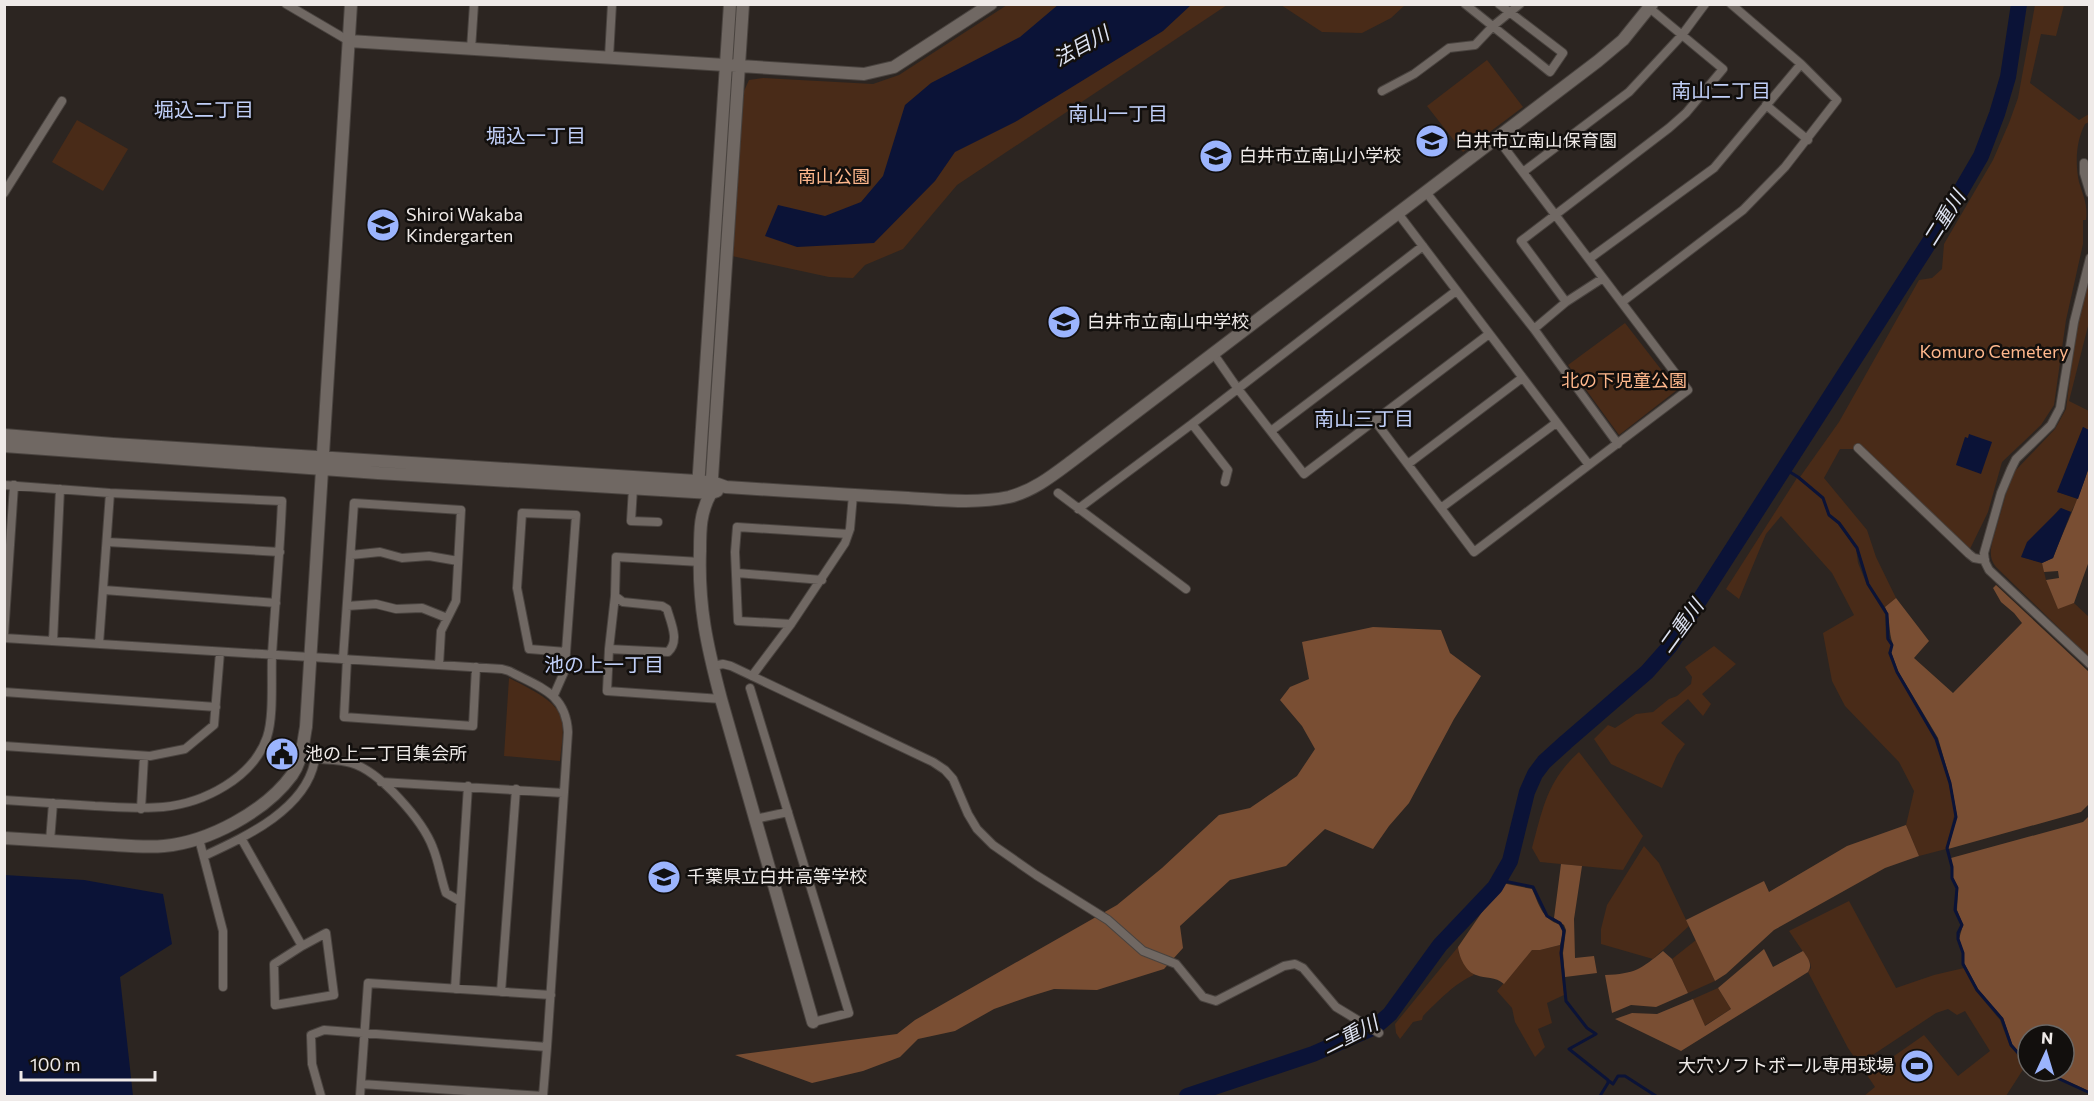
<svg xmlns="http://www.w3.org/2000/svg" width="2094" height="1101" font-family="Commissioner,'Noto Sans JP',sans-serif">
<rect width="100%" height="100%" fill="#2c2521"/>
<!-- green -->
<path fill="#492b18" d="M1007 5H1227L957 185 903 249 865 265 853 278 829 277 732 256 744 91 749 80 763 78 873 84 899 75Z
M1281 5H1405L1391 18 1362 33 1322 32Z
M2035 5H2064L2056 36 2041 34 2030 83 2079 120 2089 114V122L2085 124C2076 141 2075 163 2079 182 2083 195 2088 205 2086 220H2083V244L2066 320 2054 405 2041 425 2002 462 1988 512 1969 551 1855 449H1840L1824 478 1867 530 1876 557 1896 598 1885 607 1869 584 1858 548 1840 522 1829 514 1823 497 1800 477 1839 422 1919 280 1932 278 1942 269 1944 244 1993 160 2009 123 2018 98Z
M1487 60 1523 107 1463 152 1427 106Z
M77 120 128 149 103 191 52 162Z
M2089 270V322L2069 401 2089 411V430L2083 427 2058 492 2078 499 2071 512 2060 508 2022 557 2042 563 2046 580 2058 608 2074 603 2089 617V657L1996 567C1990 559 1990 553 1992 543L2006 494 2015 471 2055 429 2066 409 2077 323Z
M1625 323 1677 390 1619 435 1568 365Z
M1797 478 1822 498 1828 515 1838 524 1856 548 1858 563 1867 585 1885 614 1886 638 1891 645 1888 653 1896 672 1935 739 1949 784 1955 812 1946 849 1919 856 1906 825 1914 791 1899 762 1845 706 1832 681 1823 633 1854 615 1832 573 1781 516 1766 534 1739 599 1726 589Z
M1714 646 1736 664 1702 694 1711 704 1703 716 1688 699 1661 723 1685 744 1677 755 1662 788 1611 764 1594 739 1608 725 1615 728 1636 714 1653 712 1669 699 1677 696 1691 684 1692 677 1685 667Z
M509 678C524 686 557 700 561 718 565 731 561 748 560 761L504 756Z
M1579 752 1643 836 1623 870 1540 862 1532 848C1543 808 1547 781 1579 752Z
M1644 846 1659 863 1689 926 1653 959 1601 944V929L1607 905Z
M1849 901 1896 988 1934 975 1964 968 1976 991 2000 1020 2010 1046 2026 1065 2006 1096H1864L1875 1087 1867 1075 1924 1035 1958 1076 1990 1051 1965 1011 1957 1015 1948 1009 1936 1013 1859 1064 1848 1048 1808 972 1811 968 1810 962 1789 931Z
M1696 940 1715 981 1688 993 1672 959Z
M1560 945 1564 995 1547 1003 1552 1023 1538 1029 1545 1047 1535 1057 1515 1022 1512 1008 1497 991 1532 950H1540Z
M1458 947 1459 954 1474 975C1456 982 1437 1002 1423 1016L1422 1020 1413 1022 1400 1039 1396 1033 1395 1024Z
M1718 988 1731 1009 1704 1026 1693 999Z"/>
<!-- forest -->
<path fill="#794e33" d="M2089 467V561L2074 603 2058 609 2046 580 2059 578 2058 571 2044 572 2042 563 2053 558C2065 527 2079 498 2089 467Z
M1996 585 2089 672V804L2081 812 1948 849 1957 816 1951 783 1938 738 1898 671 1891 652 1893 644C1888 632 1891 619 1885 607L1896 598 1929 641 1914 658 1953 693 2022 623 2014 613 2001 602 1993 588Z
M1373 627 1441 630 1450 653 1481 676 1454 719 1409 803 1389 826 1373 849 1325 829 1286 866 1230 880 1180 926 1183 948 1164 969 1097 990 1054 989 1028 997 994 1009 955 1031 918 1039 900 1057 863 1071 812 1083 735 1055 897 1034 915 1020 1117 905 1162 868 1219 815 1250 808 1297 776 1315 749 1302 726 1280 700 1290 687 1309 679 1302 642Z
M2089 816V1091L2046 1071H2064V1035H2028L2027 1062 2012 1044 2003 1018 1978 989 1964 963V953L1959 939 1963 925 1957 910 1958 887 1953 878 1951 858 2083 822Z
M1906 825 1919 856 1885 868 1774 930 1726 974 1715 981 1686 920 1764 881 1769 892 1847 846Z
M1561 864 1582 866 1574 919 1575 958 1594 956 1597 973 1565 977 1563 953 1566 930 1564 925 1554 918Z
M1502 883 1532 889C1536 897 1539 908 1545 915 1557 929 1567 918 1560 945L1540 950H1532L1504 984C1495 976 1486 979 1476 975 1466 972 1459 957 1458 947Z
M1764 949 1773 967 1803 951C1808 958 1813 964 1808 972L1681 1051 1615 1019 1632 1013 1657 1014 1693 999 1705 1026 1731 1009 1718 988Z
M1663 951 1672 959 1688 993 1656 1007 1631 1005 1612 1013 1605 975C1635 974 1641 969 1663 951Z"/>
<!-- water -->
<path fill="#0b1337" d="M1059 4 1191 5 1163 31 1015 122 955 152 935 181 874 243 797 247 765 236 778 205 825 216 861 202 883 176 905 105 931 83 1020 37Z
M2083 427 2089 430V467L2078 499 2057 492Z
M1969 434 1992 442 1981 474 1956 465 1965 437 1968 438Z
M2061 508 2071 512 2053 558 2042 563 2021 557 2027 542Z
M5 875 84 880 163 894 172 944 120 977 133 1096H5Z"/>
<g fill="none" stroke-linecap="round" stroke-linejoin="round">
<!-- stream -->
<path stroke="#0b1337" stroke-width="3" d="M1785 469 1798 477 1823 498 1829 515 1839 523 1857 548 1868 584 1887 614 1888 639 1892 645 1890 653 1897 672 1936 739 1950 783 1956 817 1947 848 1952 867V878L1957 888 1955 910 1962 925 1958 933V939L1963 953V964L1977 990 2002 1019 2011 1045 2028 1064
M1499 880 1533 887 1547 916 1560 923 1564 931 1561 953 1566 1001 1587 1028 1596 1034 1569 1049 1608 1080V1083L1600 1096
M2042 1071 2090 1093
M1609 1081 1613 1084 1618 1076H1625L1656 1096"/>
<!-- river -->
<path stroke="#0b1337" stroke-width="16" d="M1187 1096 1313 1054 1375 1027 1390 1014 1440 945 1495 887 1510 861 1527 792 1535 774 1544 762 1566 742 1647 672 1670 646 1945 218 1981 156 1997 114 2008 77 2019 4"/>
<defs>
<path id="street" d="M286 4 349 41
M1465 4 1550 72 1563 53 1499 4
M471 49 474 4
M609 57 612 4
M1382 91 1414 74 1449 48 1475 45 1493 26 1520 4
M1766 105 1808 140
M2084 163V173L2090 193
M1523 172 1629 92 1682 35 1705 4
M1425 191 1534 329 1618 444
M4 193 62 101
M1397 212 1589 465
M2090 258 2074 322 2060 408 2051 425 2016 459 2011 469 2001 493 1984 553 1985 562 1989 570 2090 664
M1589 259 1714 168 1801 64
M1566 302 1521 241 1669 128 1686 113 1723 69 1647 6
M1622 302 1743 210 1785 167 1837 100 1801 64 1731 4
M1534 329 1566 302 1603 278
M1213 353 1238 389 1304 474 1489 334
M1375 421 1474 552 1688 390 1497 138
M1271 431 1456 291
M1858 448 1969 554 1974 558 1985 560
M1408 464 1522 378
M1225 482 1228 470 1192 424 1423 246
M4 485 110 493 282 501C280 553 275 604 272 655 271 679 274 716 267 737 253 778 204 803 163 807 140 809 118 807 95 806 65 804 35 802 4 800
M633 488 631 521 658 522
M1058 493 1186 589
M1441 508 1556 423
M1078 509 1192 424
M107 542 280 552
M351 555 380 552 402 558 429 556 458 561
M737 573 822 580
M104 590 276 603
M615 596 609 649 607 691 721 699
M347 606 376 604 396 609 422 608 447 618
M791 624 738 621 735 552 737 527 848 534
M4 635 14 485
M4 638 502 669 509 671C539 687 566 693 568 732L547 1047 324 1030 311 1035 312 1064 321 1096
M53 641 60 489
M99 644 110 493
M609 649 668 652C680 641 671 623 667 609L662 606 623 602 615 596 616 557 700 562
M343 659 354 503 461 510 456 601 441 631 439 665
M347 659 344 717 473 726 476 667
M713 666 723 664 731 666 933 762 945 770 953 779 968 814 977 829 993 845 1036 875 1108 920 1143 951 1176 964 1203 997 1216 1001 1284 966 1295 964 1303 968 1336 1007 1379 1033
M752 676 791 624 845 543 850 529 853 495
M750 688 849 1013 813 1022
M4 692 216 707
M554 695 565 670 566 652 576 515 522 513 517 588 529 649 566 652
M4 746 150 756 185 749 214 725 220 652
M301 756C317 761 335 758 351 763 380 771 423 821 433 848 439 863 441 879 446 893L460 901
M381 782 563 793
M141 809 144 756
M755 819 788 812
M241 838 302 946 326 933 334 995 275 1005 274 964 302 946
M199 839 223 931V987
M50 841 53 803
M204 856C245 837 307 809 315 759
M455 989 468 786
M501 992 516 789
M361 1084 543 1096 547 1047
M360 1096 368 983 551 995"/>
<path id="secondary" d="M743 4 711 493C700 512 700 530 700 551 698 606 707 646 721 699L813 1022
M349 41 864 74 894 67 991 4
M4 435 113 444 712 482 726 487C787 491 848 495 908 498 941 500 976 504 1009 497 1033 491 1052 476 1072 461L1598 61 1623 40 1652 4
M4 446 378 473 711 493 717 491
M698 488 730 4
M4 838C36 840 68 842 100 844 121 845 143 848 164 846 208 842 265 812 292 775 302 761 303 743 306 727L351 4"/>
</defs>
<!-- street casing -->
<use href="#street" stroke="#49433f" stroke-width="10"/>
<!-- secondary casing -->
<use href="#secondary" stroke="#49433f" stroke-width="14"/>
<!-- street -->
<use href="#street" stroke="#706863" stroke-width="8"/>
<!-- secondary -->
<use href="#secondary" stroke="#706863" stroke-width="12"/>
</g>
<!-- icons -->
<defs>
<symbol id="school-disc" viewBox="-11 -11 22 22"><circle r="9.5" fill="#9bb4fd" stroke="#120f0d"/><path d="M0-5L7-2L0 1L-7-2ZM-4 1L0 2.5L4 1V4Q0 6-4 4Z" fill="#111"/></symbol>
<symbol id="civic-disc" viewBox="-11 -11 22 22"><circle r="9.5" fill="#9bb4fd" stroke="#120f0d"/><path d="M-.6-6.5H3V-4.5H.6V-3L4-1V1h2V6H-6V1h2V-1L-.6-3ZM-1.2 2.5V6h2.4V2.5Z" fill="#111"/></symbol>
<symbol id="stadium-disc" viewBox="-11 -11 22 22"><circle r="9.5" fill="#9bb4fd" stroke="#120f0d"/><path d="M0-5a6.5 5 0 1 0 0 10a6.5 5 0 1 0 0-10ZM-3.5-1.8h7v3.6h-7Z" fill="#111"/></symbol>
</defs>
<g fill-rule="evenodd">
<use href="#school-disc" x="1413" y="122" width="38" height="38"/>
<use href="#school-disc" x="1197" y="137" width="38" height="38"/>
<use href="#school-disc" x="364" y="206" width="38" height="38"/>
<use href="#school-disc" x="1045" y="303" width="38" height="38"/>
<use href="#civic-disc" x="263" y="735" width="38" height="38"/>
<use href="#school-disc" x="645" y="858" width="38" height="38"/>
<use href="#stadium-disc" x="1898" y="1047" width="38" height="38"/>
</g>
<g text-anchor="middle" stroke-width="5" stroke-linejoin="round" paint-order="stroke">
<!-- poi labels -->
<g font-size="18" fill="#efeae8" stroke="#120f0d" text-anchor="start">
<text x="1455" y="147">白井市立南山保育園</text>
<text x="1239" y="162">白井市立南山小学校</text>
<text x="406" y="221">Shiroi Wakaba<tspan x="406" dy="21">Kindergarten</tspan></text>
<text x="1087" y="328">白井市立南山中学校</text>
<text x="305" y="760">池の上二丁目集会所</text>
<text x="687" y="883">千葉県立白井高等学校</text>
<text x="1894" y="1072" text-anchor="end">大穴ソフトボール専用球場</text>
</g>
<!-- park labels -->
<g font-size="18" fill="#feb78c" stroke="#120f0d">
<text x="834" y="183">南山公園</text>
<text x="1994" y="358">Komuro Cemetery</text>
<text x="1624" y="387">北の下児童公園</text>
</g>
<!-- water labels -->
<g font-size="20" font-style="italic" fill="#dee3f2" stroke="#120f0d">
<text transform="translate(1081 46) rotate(-29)" y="7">法目川</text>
<text transform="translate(1944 218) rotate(-58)" y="7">二重川</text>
<text transform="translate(1681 626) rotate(-54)" y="7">二重川</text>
<text transform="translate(1350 1035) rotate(-27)" y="7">二重川</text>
</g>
<!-- neighbourhood labels -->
<g font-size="20" fill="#c0cff8" stroke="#120f0d">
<text x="1721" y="98">南山二丁目</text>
<text x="204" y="117">堀込二丁目</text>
<text x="1118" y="121">南山一丁目</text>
<text x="536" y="143">堀込一丁目</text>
<text x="1364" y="426">南山三丁目</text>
<text x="604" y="672">池の上一丁目</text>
</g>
</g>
<!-- border -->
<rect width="2094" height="1101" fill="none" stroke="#efeae8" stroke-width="12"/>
<!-- north arrow -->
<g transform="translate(2046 1053) rotate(4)"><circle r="28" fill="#120f0d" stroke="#6a6765" stroke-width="1.5"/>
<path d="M0-4.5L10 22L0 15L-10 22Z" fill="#9bb4fd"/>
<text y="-9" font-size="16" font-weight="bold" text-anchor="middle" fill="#efeae8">N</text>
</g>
<!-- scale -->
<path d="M21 1071v9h134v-9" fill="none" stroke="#efeae8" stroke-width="3"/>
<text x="30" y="1071" font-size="18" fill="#efeae8" stroke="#120f0d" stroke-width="4.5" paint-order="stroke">100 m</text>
</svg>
